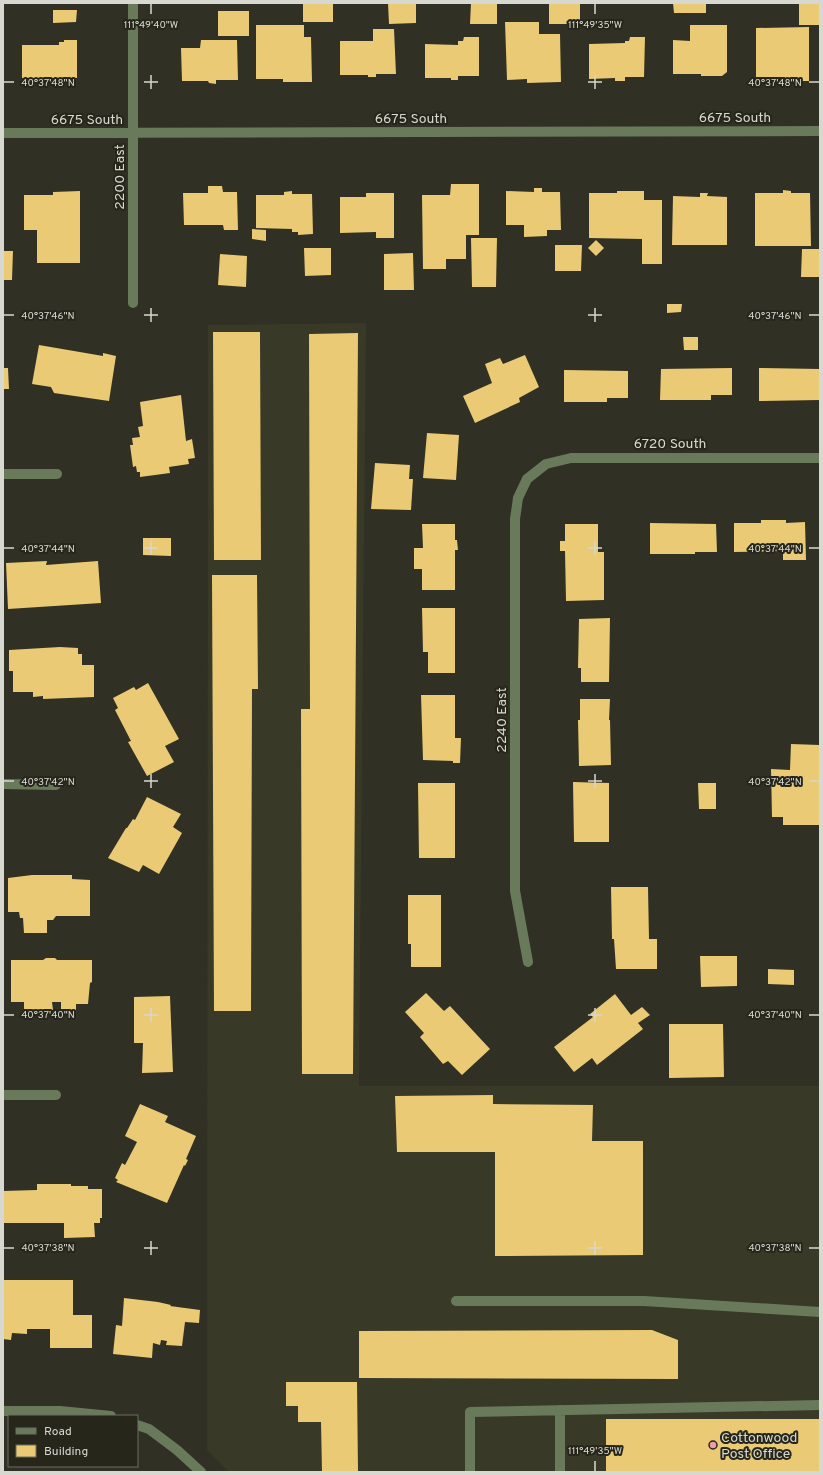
<svg xmlns="http://www.w3.org/2000/svg" width="823" height="1475" font-family="Overpass,sans-serif">
<rect width="100%" height="100%" fill="#303024"/>
<!-- built -->
<path fill="#383927" d="M366 323 359 1086H820V1472H229L207 1450 208 325Z"/>
<!-- building -->
<path fill="#eaca74" d="M303 3H333V22H303Z
M388 3H416V23L389 24Z
M471 3H497V24H470Z
M549 3H580V24H549Z
M673 3H706V13H674Z
M799 3H820V25H799Z
M53 10H77L76 22 53 23Z
M218 11H249V36H218Z
M505 22H539V34H560L561 82 527 83V79L507 80Z
M256 25H304V37H311L312 82H283V79H256Z
M690 25H727V72L722 76H701V74H673V40L690 41Z
M809 27V81H785V77H756V28Z
M373 29H394L396 74H376V77H368V75H340V41H373Z
M464 37H479V76H458V80H451V78H425V44L458 45V41H463Z
M630 37H645L644 77H625V81H615V78L589 79V44L625 43V41H629Z
M64 40H77V78H22V45H59V42H64Z
M201 40H237L238 80H216V84L209 83 208 81H182L181 48H200Z
M451 184H479V235H466V259H446V269H423L422 195H450Z
M208 186H222L223 192H237L238 230H224L223 225H184L183 193H208Z
M534 188H542V192H560L561 230H547V236L524 237V225H506V191L534 192Z
M783 190 791 191V193H810L811 246H755V193H783Z
M80 191V263H37V230H24V195H53V192Z
M292 191V194H312L313 234 298 235V232H292V229L256 228V195H284V192Z
M617 191H644V200H662V264H642V239L589 238V193H617Z
M366 193H394V238H376V232L340 233V197H366Z
M700 193H708L707 196 727 197V245H672L673 196 700 197Z
M252 229 266 230V241L252 239Z
M471 238H497L496 287H472Z
M596 240 604 248 596 256 588 248Z
M555 245H582L581 271H555Z
M304 248H331V275L305 276Z
M802 249H820V277H801Z
M3 251H13L12 280H3Z
M413 253 414 290H384V254Z
M220 254 247 256 246 287 218 285Z
M667 304H682L681 312 667 313Z
M213 332H260L261 560H214Z
M358 333 353 1074H302L301 709H310L309 334Z
M683 337H698V350H684Z
M39 345 103 356V353L116 356 109 401 54 393 51 387 32 384Z
M525 355 539 387 519 398 520 402 475 423 463 396 492 383 485 364 500 358 503 364Z
M3 368H8L9 389H3Z
M732 368V395H711V400H660L661 369Z
M759 368 820 369V400L759 401Z
M564 370 628 371V398H607V402H564Z
M181 395 186 441 192 439 195 458 188 459 189 464 169 467 170 473 140 477V472H137L136 466 133 467 130 445H133L132 438 140 437 138 427 143 426 140 402Z
M427 433 459 435 456 480 423 478Z
M375 463 410 465 409 479H413L411 510 371 509Z
M761 520H786V523L805 522 806 560H783V551L734 552V523H761Z
M650 523 716 524 717 552H695V554H650Z
M422 524H455V540H457L458 550H455V590H422V569H414V548H423Z
M565 524H598V552H604V600L566 601 565 551H560V541H565Z
M143 538H171V556L143 555Z
M47 561 46 565 98 561 101 603 8 609 6 563Z
M212 575H257L258 689H252L251 1011H214Z
M422 608H455V673H428V652H423Z
M610 618 609 682H581V668H578L579 619Z
M60 647 78 648V654H82V665H94V697L43 699V696L33 697V692H13V671H9V650Z
M148 683 179 739 165 746 174 762 147 776 128 742 131 741 115 710 118 708 113 698 134 687 136 690Z
M421 695H455V738H461L460 763H453V761L423 760Z
M580 699H610L609 720H610L611 765 579 766 578 720H580Z
M791 744 820 745V825H783V817H772L771 769 790 770Z
M573 782 609 783V842H574Z
M418 783H455V858H419Z
M698 783H716V809H699Z
M147 797 181 814 173 827 182 833 159 874 143 865 139 872 108 858 126 828H127L133 819 135 820Z
M32 875H72V879L90 880V916H56L53 920H47V933H24L23 918H20L19 912H8V878Z
M611 887H648L649 939H657V969H616L614 939H612Z
M408 895H441V967H411V944H408Z
M700 956H737V986L701 987Z
M46 958H55L57 960H92V982L90 983 88 1004H76V1010L61 1009V1002H52L53 1010 24 1009V1002H11V960H43Z
M768 969 794 970V985L768 984Z
M426 993 444 1011 450 1006 490 1049 462 1075 448 1061 443 1064 420 1037 424 1033 405 1012Z
M615 994 631 1015 642 1007 650 1015 638 1023 643 1029 597 1065 592 1058 574 1072 554 1047 593 1017 590 1014Z
M170 996 173 1072 142 1073 143 1043H134V997Z
M669 1024H723L724 1077 669 1078Z
M493 1095V1104L593 1105 592 1141H643V1255L495 1256V1152H397L395 1096Z
M140 1104 168 1116 165 1122 196 1136 186 1159 188 1160 185 1166 184 1165 167 1203 116 1182 118 1180 115 1178 122 1163 125 1165 137 1142 125 1136Z
M37 1184H71V1186H88V1189H102V1218H100V1223H94L95 1237 64 1238V1223H3V1191L37 1190Z
M3 1280H73V1315H92V1348H50V1329H27V1334L12 1333 11 1340 3 1339Z
M124 1298 158 1302 171 1305 170 1306 200 1310 199 1323 185 1322 182 1346 166 1345 167 1341 161 1340 160 1345 153 1343 152 1358 113 1354 116 1325 122 1326Z
M652 1330 678 1340V1379L359 1378V1331Z
M286 1382H357L358 1472H322L321 1422H298V1406H286Z
M606 1419H820V1472H606Z"/>
<g fill="none" stroke-linecap="round" stroke-linejoin="round">
<!-- minor -->
<path stroke="#697a5b" stroke-width="10" d="M133 3V303
M3 133 820 131
M3 474H57
M3 784 56 785
M528 962 515 891V519L518 498 527 479 546 464 571 458H820
M3 1095H56
M456 1301H644L820 1312
M3 1411H60L111 1416
M137 1425 149 1429 177 1450 201 1472
M470 1472V1412L820 1405
M560 1472V1410"/>
</g>
<!-- ticks -->
<path fill="none" stroke="#d7d8d0" stroke-width="1.5" d="M151 4V14M595 4V14M151 75V89M595 75V89M4 82H14M144 82H158M588 82H602M809 82H819M151 308V322M595 308V322M4 315H14M144 315H158M588 315H602M809 315H819M151 541V555M595 541V555M4 548H14M144 548H158M588 548H602M809 548H819M151 774V788M595 774V788M4 781H14M144 781H158M588 781H602M809 781H819M151 1008V1022M595 1008V1022M4 1015H14M144 1015H158M588 1015H602M809 1015H819M151 1241V1255M595 1241V1255M4 1248H14M144 1248H158M588 1248H602M809 1248H819M595 1461V1471"/>
<!-- markers -->
<circle fill="#f29aac" stroke="#26261b" stroke-width="1.5" cx="713" cy="1445" r="4"/>
<g text-anchor="middle" stroke-width="4" stroke-linejoin="round" paint-order="stroke">
<!-- street labels -->
<g font-size="14" fill="#d7d8d0" stroke="#26261b">
<text x="735" y="122">6675 South</text>
<text x="411" y="123">6675 South</text>
<text x="87" y="124">6675 South</text>
<text transform="translate(119 177) rotate(-90)" y="5">2200 East</text>
<text x="670" y="448">6720 South</text>
<text transform="translate(501 720) rotate(-90)" y="5">2240 East</text>
</g>
<!-- poi labels -->
<g font-size="14" fill="#d7d8d0" stroke="#26261b" text-anchor="start">
<text x="721" y="1442">Cottonwood<tspan x="721" dy="16">Post Office</tspan></text>
</g>
</g>
<g font-size="10" text-anchor="middle" fill="#d7d8d0" stroke="#26261b" stroke-width="4" stroke-linejoin="round" paint-order="stroke">
<text x="151" y="28">111°49'40"W</text>
<text x="595" y="28">111°49'35"W</text>
<text x="48" y="86">40°37'48"N</text>
<text x="775" y="86">40°37'48"N</text>
<text x="48" y="319">40°37'46"N</text>
<text x="775" y="319">40°37'46"N</text>
<text x="48" y="552">40°37'44"N</text>
<text x="775" y="552">40°37'44"N</text>
<text x="48" y="785">40°37'42"N</text>
<text x="775" y="785">40°37'42"N</text>
<text x="48" y="1018">40°37'40"N</text>
<text x="775" y="1018">40°37'40"N</text>
<text x="48" y="1251">40°37'38"N</text>
<text x="775" y="1251">40°37'38"N</text>
<text x="595" y="1454">111°49'35"W</text>
</g>
<!-- border -->
<rect width="823" height="1475" fill="none" stroke="#d7d8d0" stroke-width="8"/>
<!-- legend -->
<rect x="8" y="1415" width="130" height="52" fill="#26261b" stroke="#6d6d63"/>
<rect x="16" y="1428" width="20" height="6" fill="#697a5b" stroke="#6d6d63"/>
<text x="44" y="1435" font-size="12" fill="#d7d8d0">Road</text>
<rect x="16" y="1445" width="20" height="12" fill="#eaca74" stroke="#6d6d63"/>
<text x="44" y="1455" font-size="12" fill="#d7d8d0">Building</text>
</svg>
